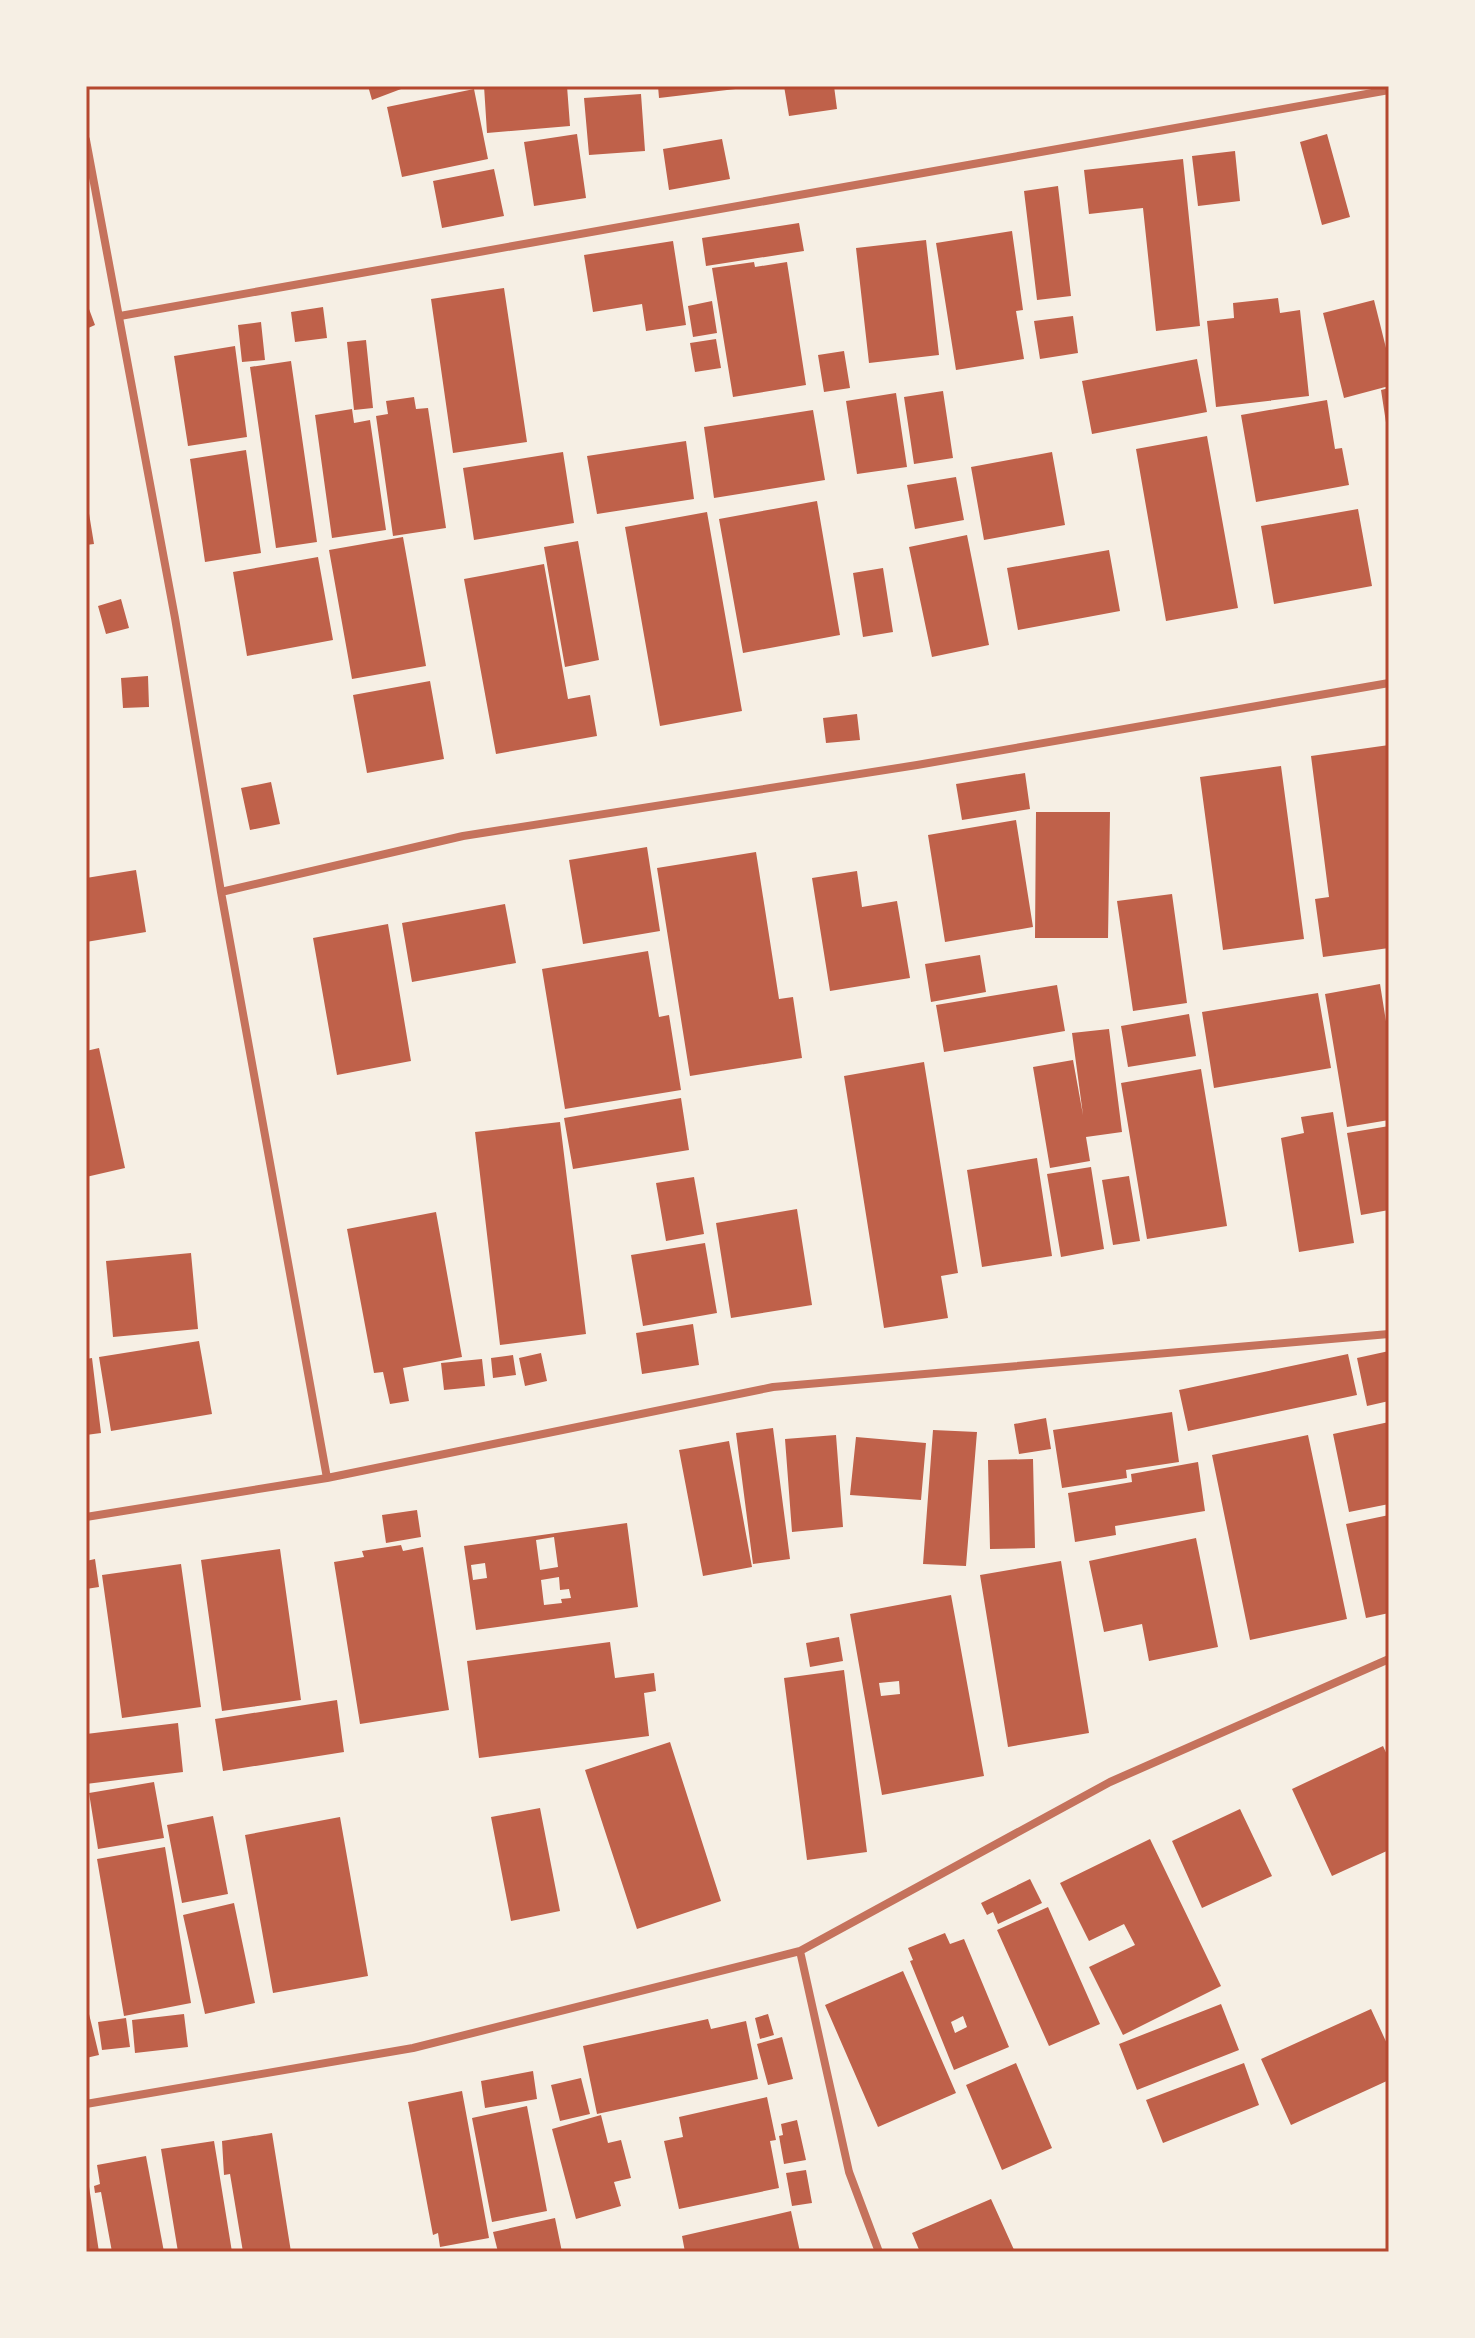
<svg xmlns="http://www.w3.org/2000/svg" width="1475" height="2338" font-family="Commissioner,sans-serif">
<rect width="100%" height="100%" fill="#f6efe4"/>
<!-- building -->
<path fill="#bf614a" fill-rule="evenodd" d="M368 86H409L372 100Z
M484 86H567L570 126 487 133Z
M658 86H744V88L659 98Z
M784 86H834L837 109 789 116Z
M474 89 488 159 402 177 387 107Z
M641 94 645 151 589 155 584 98Z
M577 134 586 198 534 206 524 142Z
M1327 134 1350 217 1322 225 1300 142Z
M722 139 730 179 669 190 663 149Z
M1235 151 1240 201 1198 206 1192 156Z
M1183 159 1200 326 1156 331 1143 208 1089 214 1084 170Z
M494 169 504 216 442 228 433 181Z
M1058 186 1071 296 1037 300 1024 191Z
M799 223 804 251 706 266 702 238Z
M1012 231 1023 310 1016 311 1024 359 956 370 936 243Z
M926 240 939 355 869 363 856 248Z
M673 241 686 325 646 331 642 304 593 312 584 255Z
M754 262 755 267 787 262 806 385 733 397 712 268Z
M504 288 527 442 453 453 431 299Z
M1278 298 1280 313 1300 310 1309 396 1216 407 1207 321 1234 318 1233 303Z
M1374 300 1389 360V386L1344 398 1323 313Z
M86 301 95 325 86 329Z
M712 301 717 333 693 337 688 306Z
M323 307 327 338 295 342 291 312Z
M1073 316 1078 353 1040 359 1034 321Z
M261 322 265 360 242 362 238 325Z
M716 339 721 368 695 372 690 343Z
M366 340 373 408 354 410 347 342Z
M235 346 247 437 188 446 174 356Z
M844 351 850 388 824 392 818 355Z
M1197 359 1207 412 1092 434 1082 381Z
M291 361 317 542 276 548 250 367Z
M1389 388V428L1387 429 1381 390Z
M943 391 953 458 914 464 904 397Z
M896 393 907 467 857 474 846 401Z
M414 397 416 409 428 408 446 528 393 536 376 416 388 414 386 401Z
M1327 400 1335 449 1342 448 1349 485 1256 502 1241 415Z
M352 409 354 423 370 420 386 530 332 538 315 415Z
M813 410 825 480 714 498 704 427Z
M1207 436 1238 608 1166 621 1136 449Z
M686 441 694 499 597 514 587 456Z
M246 450 261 553 205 562 190 459Z
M563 452 574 523 474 540 463 468Z
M1052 452 1065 525 984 540 971 467Z
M956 477 964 520 915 529 907 485Z
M86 495 94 544 86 545Z
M817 501 840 635 743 653 719 519Z
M1358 509 1372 586 1274 604 1261 526Z
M707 512 742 711 660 726 625 527Z
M967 535 989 645 932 657 909 547Z
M403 537 426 666 352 679 329 550Z
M578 541 599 660 565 667 544 547Z
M1109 550 1120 611 1018 630 1007 568Z
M318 557 333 640 247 656 233 572Z
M544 564 568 699 590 695 597 736 496 754 464 579Z
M883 568 893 632 863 637 853 573Z
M121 599 129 628 106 634 98 606Z
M148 676 149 707 123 708 121 678Z
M430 681 444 759 367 773 353 695Z
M857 714 860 740 826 743 823 718Z
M1389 745V948L1323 957 1315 899 1329 897 1311 756Z
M1281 766 1304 939 1223 950 1200 777Z
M1025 773 1030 809 962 820 956 784Z
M271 782 280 824 250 830 241 788Z
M1036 812H1110L1108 938H1035Z
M1016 820 1033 927 945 942 928 835Z
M647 847 660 931 583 944 569 860Z
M756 852 779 999 793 997 802 1058 690 1076 657 868Z
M136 870 146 932 86 942V878Z
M857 871 862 907 897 901 910 978 830 991 812 878Z
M1172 894 1187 1003 1133 1011 1117 901Z
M505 904 516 963 412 982 402 923Z
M388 924 411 1061 337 1075 313 938Z
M648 951 659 1017 669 1015 681 1090 565 1109 542 969Z
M980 955 986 992 931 1002 925 964Z
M1380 984 1389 1040V1120L1347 1127 1325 994Z
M1057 985 1065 1031 944 1052 936 1005Z
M1318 993 1331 1068 1214 1088 1202 1012Z
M1189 1014 1196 1056 1128 1067 1121 1026Z
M1109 1029 1122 1132 1086 1137 1090 1161 1050 1168 1033 1067 1073 1060 1083 1115 1072 1033Z
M99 1048 125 1168 86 1177V1051Z
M924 1062 958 1273 941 1276 948 1318 884 1328 844 1076Z
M1201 1069 1227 1226 1147 1239 1121 1083Z
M681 1098 689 1150 573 1169 564 1118Z
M1333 1112 1354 1243 1299 1252 1281 1138 1304 1133 1301 1117Z
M560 1122 586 1334 500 1345 475 1132Z
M1389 1126V1210L1361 1215 1347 1133Z
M1037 1158 1052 1256 982 1267 967 1170Z
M1091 1167 1104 1249 1061 1257 1047 1174Z
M1129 1176 1140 1241 1113 1245 1102 1180Z
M694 1177 704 1234 666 1241 656 1183Z
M797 1209 812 1305 731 1318 716 1223Z
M436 1212 462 1357 403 1368 409 1401 390 1404 383 1372 374 1373 347 1229Z
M705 1243 717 1313 643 1326 631 1255Z
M191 1253 198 1329 113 1337 106 1261Z
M693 1324 699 1365 642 1374 636 1333Z
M199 1341 212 1414 111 1431 99 1357Z
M1389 1351V1401L1367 1406 1357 1358Z
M541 1353 547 1381 525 1386 519 1358Z
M1348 1354 1357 1395 1188 1431 1179 1390Z
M513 1355 516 1375 493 1378 491 1358Z
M92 1358 101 1433 86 1435V1359Z
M482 1359 485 1386 444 1390 441 1363Z
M1172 1412 1179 1462 1126 1470 1127 1478 1062 1488 1053 1430Z
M1046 1418 1051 1449 1019 1454 1014 1424Z
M1389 1422V1504L1349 1512 1333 1434Z
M773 1428 790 1559 753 1564 736 1433Z
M933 1430 977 1432 966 1566 923 1564Z
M836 1435 843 1527 792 1532 785 1439Z
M1308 1435 1347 1619 1250 1640 1212 1455Z
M856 1437 926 1443 921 1500 850 1495Z
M729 1441 752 1567 703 1576 679 1450Z
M1033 1459 1035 1548 990 1549 988 1460Z
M1198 1462 1205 1511 1115 1526 1116 1535 1075 1542 1068 1493 1132 1482 1131 1474Z
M417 1510 421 1537 386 1543 382 1515Z
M1389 1515V1613L1366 1618 1346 1524Z
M627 1523 638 1607 476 1630 464 1546ZM554 1537 558 1567 540 1570 536 1540ZM485 1563 487 1578 473 1580 471 1565ZM559 1577 560 1590 569 1589 571 1598 561 1599 562 1603 544 1605 541 1580Z
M1196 1538 1218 1647 1149 1661 1142 1624 1104 1632 1089 1561Z
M401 1545 403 1551 423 1547 449 1710 360 1724 334 1562 364 1557 362 1551Z
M280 1549 301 1700 222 1711 201 1560Z
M95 1559 99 1587 86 1589V1561Z
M1061 1561 1089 1733 1008 1747 980 1575Z
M181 1564 201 1707 122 1718 102 1575Z
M951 1595 984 1776 882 1795 850 1614ZM899 1681 900 1694 881 1696 879 1683Z
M839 1637 843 1661 810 1667 806 1643Z
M610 1642 615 1678 654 1673 656 1691 644 1693 649 1736 479 1758 467 1661Z
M844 1670 867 1852 807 1860 784 1678Z
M337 1700 344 1752 223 1771 215 1719Z
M178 1723 183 1772 86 1784V1734Z
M670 1742 721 1901 637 1929 585 1770Z
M1383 1746 1389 1759V1850L1332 1876 1292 1789Z
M154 1782 164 1838 98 1849 89 1793Z
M540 1808 560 1911 511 1921 491 1817Z
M1240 1809 1272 1876 1202 1908 1172 1841Z
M213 1816 228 1894 182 1903 167 1825Z
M340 1817 368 1976 273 1993 245 1835Z
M1150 1839 1221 1986 1123 2035 1089 1967 1135 1945 1124 1924 1089 1941 1060 1883Z
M165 1847 191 2003 124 2016 97 1859Z
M1030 1879 1042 1903 998 1924 993 1912 987 1915 981 1903Z
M234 1903 255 2003 205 2014 183 1915Z
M1048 1907 1100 2024 1049 2046 997 1930Z
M945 1933 950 1944 964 1939 1009 2047 954 2070 910 1961 913 1960 908 1948ZM963 2016 967 2027 955 2033 951 2022Z
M903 1971 956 2093 878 2127 825 2005Z
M1221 2004 1239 2050 1137 2090 1119 2044Z
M1371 2009 1389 2048V2080L1291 2125 1261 2059Z
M89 2014 99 2055 86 2058V2015Z
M184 2014 188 2047 135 2053 132 2020Z
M768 2014 774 2035 760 2039 755 2018Z
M126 2018 130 2047 102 2050 98 2022Z
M708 2019 711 2029 746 2021 758 2079 597 2114 583 2046Z
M782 2037 793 2079 768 2085 757 2044Z
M1016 2063 1052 2148 1002 2170 966 2085Z
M1244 2063 1259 2105 1163 2143 1146 2100Z
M533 2071 537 2099 485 2108 481 2081Z
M581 2078 590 2114 560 2121 551 2085Z
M462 2091 489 2238 440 2247 438 2233 433 2235 408 2102Z
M767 2097 776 2140 770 2141 779 2188 679 2209 664 2141 683 2137 679 2117Z
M527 2106 547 2211 492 2222 472 2118Z
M601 2115 608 2143 621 2140 631 2178 614 2182 621 2206 576 2219 552 2129Z
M797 2120 806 2160 784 2164 779 2136 783 2135 781 2124Z
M272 2133 291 2252H243L230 2174 224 2175 222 2141Z
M214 2141 232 2252H178L161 2149Z
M146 2156 164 2252H112L101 2192 95 2193 94 2186 100 2184 97 2165Z
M806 2170 812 2203 792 2206 786 2173Z
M86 2180H88L99 2252H86Z
M991 2199 1015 2252H920L912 2233Z
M791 2211 800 2252H685L682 2236Z
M555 2218 562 2252H498L493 2232Z"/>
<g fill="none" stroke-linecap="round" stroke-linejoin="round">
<!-- minor -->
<path stroke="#c5725c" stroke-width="8" d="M86 140 175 618 221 892 327 1478
M120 316 1389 90
M221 892 463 836 917 765 1389 683
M86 1517 327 1478 773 1387 1389 1334
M800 1951 849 2172 879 2252
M86 2104 413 2048 800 1951 1110 1782 1389 1659"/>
</g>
<!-- border -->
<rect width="1475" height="2338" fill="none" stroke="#f6efe4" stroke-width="176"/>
<rect x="88" y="88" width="1299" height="2162" fill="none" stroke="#b5482f" stroke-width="3"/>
</svg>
